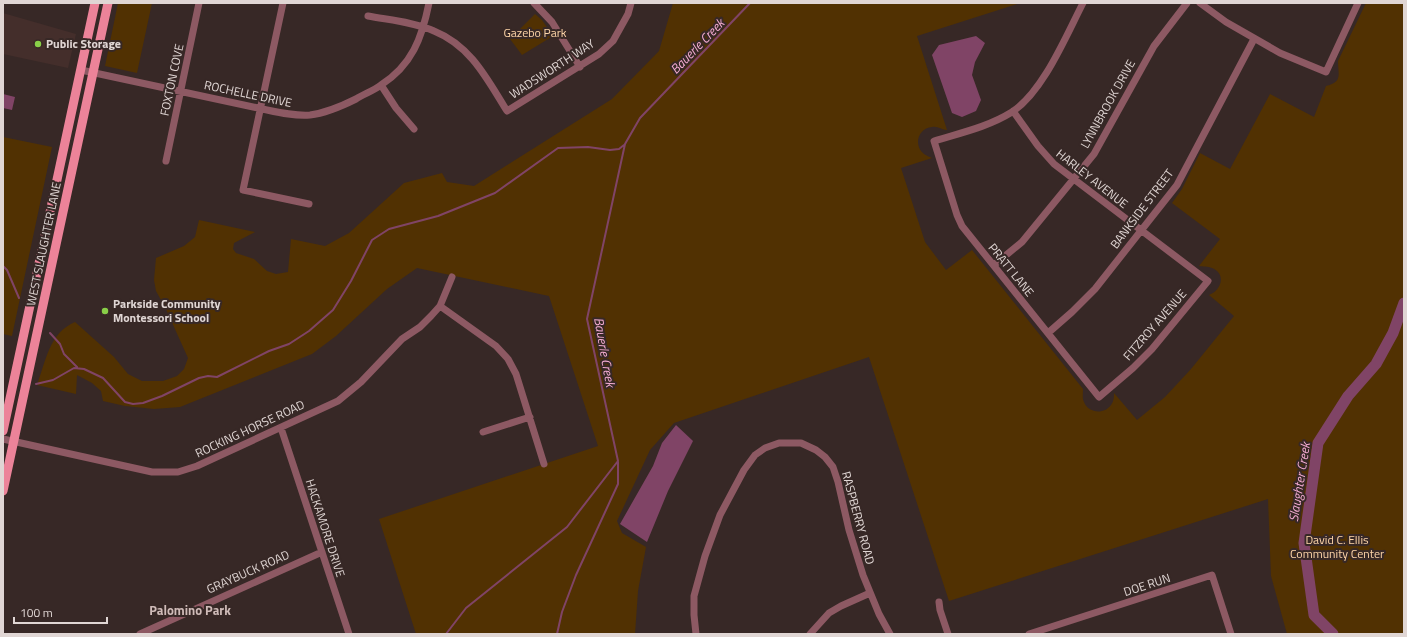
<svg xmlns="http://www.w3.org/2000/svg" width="1407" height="637" font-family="'Titillium Web',sans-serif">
<rect width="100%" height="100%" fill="#372826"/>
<!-- built -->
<path fill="#442e2b" d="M3 13 76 34 68 68 3 54Z"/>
<!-- green -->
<path fill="#513102" d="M118 3H152L137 73 105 66Z
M673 3H1020L917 36 947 130C942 130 938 126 932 127 920 128 914 141 921 151 924 155 928 156 932 158L901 168 925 242 946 270 972 250 1083 389C1083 394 1082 398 1084 402 1088 413 1104 415 1111 405 1114 401 1114 397 1114 393L1137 420 1165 397 1191 369 1234 316 1209 295C1221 291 1227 274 1212 268 1208 266 1203 267 1199 266L1220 239 1172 203 1182 189 1200 153 1230 169 1270 94 1314 117 1326 86C1343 82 1338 74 1338 61L1366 3H1404V634H1287L1271 576 1268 499 949 601 869 357 674 423 650 450 617 521 622 533 646 547 638 591 635 634H416L379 519 598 446 549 296 417 268 387 289 336 336 312 354 180 407 154 409 125 406 103 401 101 391 92 383 77 375 76 394 37 385C46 361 49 333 75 322L114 357 128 374 142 381H163L177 376 184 369 188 358 165 307 156 291 154 280 156 258 184 246 195 237 199 220 255 232 234 243 233 249 236 253 254 259 267 271 276 274 288 272 291 239 325 246 349 233 404 183 442 173 447 182 474 186 612 99 659 51Z
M535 14 542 20 553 36 522 55 510 39Z
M3 137 52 147 12 336 3 334Z"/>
<!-- water -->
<path fill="#804466" d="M976 36 985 43 975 62 972 75 981 100 976 111 962 117 952 113 932 55 939 45Z
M3 94 15 97 12 110 3 108Z
M676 425 693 441 668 491 647 542 620 524 653 466 662 443Z"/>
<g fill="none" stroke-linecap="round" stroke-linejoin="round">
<!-- stream -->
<path stroke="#804466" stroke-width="2" d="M3 266 7 270 19 298
M50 333 60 344 64 354 77 367
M36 384 53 380 74 368 84 369 103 378 125 402 133 404 143 403 162 396 199 378 208 376 217 377 269 351 289 344 309 331 333 310 351 281 372 240 389 229 438 216 495 193 558 148 588 147 610 150 619 149 624 145
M446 634 466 608 567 527 618 461 587 319 625 144 640 118 750 3
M557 634 562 612 576 575 618 484V462"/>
<!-- river -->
<path stroke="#804466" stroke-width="11" d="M1333 634 1314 615 1304 543 1318 443 1348 396 1376 364 1393 333 1404 303"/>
<!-- minor -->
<path stroke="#8d5963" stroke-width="7" d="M283 3 243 190 309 204
M534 3 552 22 580 67
M1200 3 1226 22 1280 53 1326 72 1358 3
M368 16C389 20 414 22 434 31 471 46 487 79 507 111L599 54 613 41 628 14 631 3
M81 70 267 110C281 113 295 116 310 115 326 113 342 106 356 99 364 94 373 91 381 85 412 65 422 38 429 3
M381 85 396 108 414 129
M1013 111 1038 146 1054 164 1208 281 1152 349 1133 368 1099 397 962 226 957 215 934 141C960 133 988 127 1012 112 1043 92 1066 36 1083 3
M166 161 199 3
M994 265 1022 242 1094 154 1154 46 1187 3
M440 306 496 346 508 359 516 374 544 464
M1048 333 1072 312 1095 289 1177 185 1254 39
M281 428 349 634
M483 432 530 417
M3 439 152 472H178L197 466 338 401 361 382 402 339 420 327 431 316 440 306 452 277
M939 602 940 610 948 634
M140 634 322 552
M696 634 694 615V596L705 556 720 515 744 470 755 455 765 448 779 443H801L816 450 825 457 833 467 838 482 849 530 863 575 879 614 890 634
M810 634 829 613 841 606 870 593
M1029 634 1212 575 1231 634"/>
<!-- major -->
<path stroke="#ec8399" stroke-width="9" d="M3 431 95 3
M3 491 108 3"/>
</g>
<!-- markers -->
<g fill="#89cf48" stroke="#372826" stroke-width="1.5">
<circle cx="38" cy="44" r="4"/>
<circle cx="105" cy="311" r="4"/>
</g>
<g text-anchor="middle" stroke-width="4" stroke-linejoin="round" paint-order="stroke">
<!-- park labels -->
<g font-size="12" fill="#fed5a8" stroke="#372826">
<text x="535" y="37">Gazebo Park</text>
<text x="1337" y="544">David C. Ellis<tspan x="1337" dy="14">Community Center</tspan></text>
</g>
<!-- poi labels -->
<g font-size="12" font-weight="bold" fill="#e0d6d4" stroke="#372826" text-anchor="start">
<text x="46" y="48">Public Storage</text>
<text x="113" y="308">Parkside Community<tspan x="113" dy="14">Montessori School</tspan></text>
</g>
<!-- street labels -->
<g font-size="12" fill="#e0d6d4" stroke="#372826">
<text transform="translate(552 69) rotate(-33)" y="4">WADSWORTH WAY</text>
<text transform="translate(172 80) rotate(-78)" y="4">FOXTON COVE</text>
<text transform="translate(248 94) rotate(12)" y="4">ROCHELLE DRIVE</text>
<text transform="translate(1108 104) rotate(-61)" y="4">LYNNBROOK DRIVE</text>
<text transform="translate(1092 179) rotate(38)" y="4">HARLEY AVENUE</text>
<text transform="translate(1142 209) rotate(-53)" y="4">BANKSIDE STREET</text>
<text transform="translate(44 244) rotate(-78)" y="4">WEST SLAUGHTER LANE</text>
<text transform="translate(1011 270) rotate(51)" y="4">PRATT LANE</text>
<text transform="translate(1155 325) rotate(-49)" y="4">FITZROY AVENUE</text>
<text transform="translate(250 429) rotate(-25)" y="4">ROCKING HORSE ROAD</text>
<text transform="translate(858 518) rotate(75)" y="4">RASPBERRY ROAD</text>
<text transform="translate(325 528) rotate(72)" y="4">HACKAMORE DRIVE</text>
<text transform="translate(248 572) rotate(-24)" y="4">GRAYBUCK ROAD</text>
<text transform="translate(1147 585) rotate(-18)" y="4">DOE RUN</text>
</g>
<!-- water labels -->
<g font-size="13" font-style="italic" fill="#f6add4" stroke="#372826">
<text transform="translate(697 46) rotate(-46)" y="5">Bauerle Creek</text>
<text transform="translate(605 352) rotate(80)" y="5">Bauerle Creek</text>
<text transform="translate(1299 482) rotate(-81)" y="5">Slaughter Creek</text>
</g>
<!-- neighbourhood labels -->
<g font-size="13" font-weight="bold" fill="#cfbbb8" stroke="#372826">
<text x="190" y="615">Palomino Park</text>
</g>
</g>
<!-- border -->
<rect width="1407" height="637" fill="none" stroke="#e0d6d4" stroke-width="8"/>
<!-- scale -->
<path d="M14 617v6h93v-6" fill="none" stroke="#e0d6d4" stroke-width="2"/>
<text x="20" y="617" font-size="12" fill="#e0d6d4" stroke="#372826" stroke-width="3" paint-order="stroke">100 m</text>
</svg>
